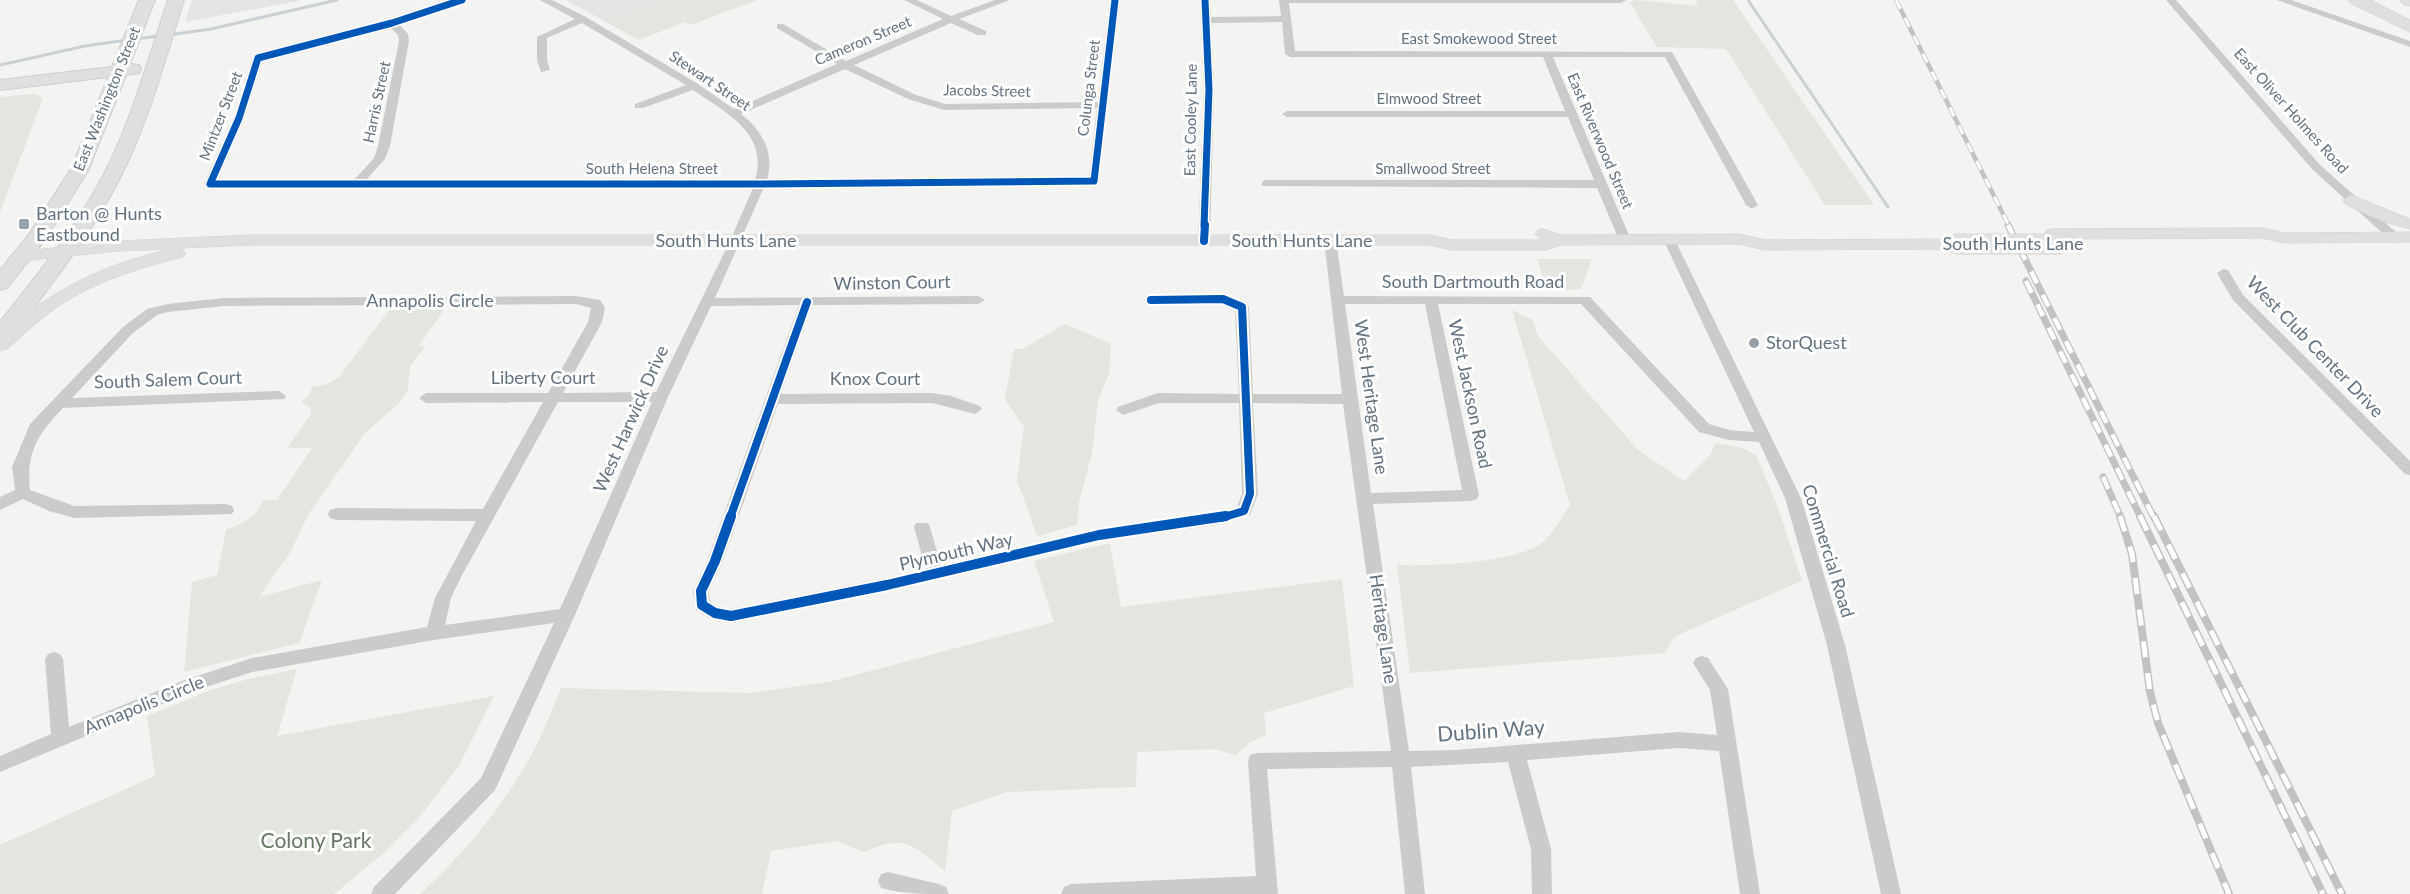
<svg xmlns="http://www.w3.org/2000/svg" width="2410" height="894" font-family="Lato,sans-serif">
<rect width="100%" height="100%" fill="#f3f3f1"/>
<!-- built -->
<path fill="#e3e4e3" d="M192 0H303L185 22Z
M566 0H669L606 22Z"/>
<!-- green -->
<path fill="#e2e6df" d="M669 0H757L691 25 685 22 639 40 606 22Z
M1635 0 1698 6 1695 0H1733L1874 205H1825L1726 49 1657 47 1630 3Z
M36 94 43 98 0 212V97Z
M1537 259H1592L1581 289 1547 290Z
M445 308 419 346 425 347 410 366 408 390 400 402 365 433 308 515 291 551 259 597 322 580 299 643 184 672 192 582 217 575 226 530C241 524 257 517 263 500H277L312 448H287L311 414V408L301 402 310 394 312 387 327 384 339 377 390 309Z
M1512 310 1533 320 1538 336 1638 450 1684 481 1711 454 1715 443 1743 448 1756 455 1777 505 1802 581 1682 633 1672 640 1665 653 1410 673 1397 565C1430 566 1511 563 1539 545 1552 536 1561 518 1570 505Z
M1065 324 1111 344 1109 374 1098 400 1092 453 1079 502 1077 525 1037 536 1017 480 1024 427 1005 399 1014 349H1022Z
M1110 543 1121 607 1342 579 1354 686 1264 713 1266 735 1250 742 1236 755 1213 749 1137 752 1136 787 1007 792 952 811 945 871C912 845 906 833 864 852L836 841 771 851 762 894H420C466 852 509 800 537 744 546 726 553 707 561 688L750 693 829 682 1054 622 1034 561Z
M297 669 277 736 494 696 459 765 422 814 384 853 334 894H0V845L155 776 147 716 208 691 248 679Z"/>
<g fill="none" stroke-linecap="round" stroke-linejoin="round">
<!-- stream -->
<path stroke="#cad1d4" stroke-width="3" d="M1748 0 1888 207
M168 35 211 29 337 0
M135 39 159 36
M0 65 85 46 127 40"/>
<defs>
<path id="secondary" d="M2351 195 2410 219V229L2381 221 2345 204 2343 200Z
M2262 228 2285 233 2410 232V242L2285 243 2262 238 2053 239 2047 238 2044 234 2047 230 2053 229Z
M1544 229 1560 235 1739 234 1765 240 1955 239 1961 240 1964 244 1961 248 1955 249 1765 250 1739 244 1560 245 1546 250H1452L1430 245H251L180 248 186 253 183 257C139 268 96 281 57 307 39 320 23 335 7 349L0 351V335C53 289 103 264 172 249L118 251 22 261 16 260 13 256 16 252 118 241 251 235H1430L1452 240H1542L1535 234 1538 230Z"/>
<path id="primary" d="M139 0H155L130 64 139 65 141 69 139 73 126 75 89 169 45 240 7 288 0 290V270L27 237 71 169 108 77 0 90V80L112 67Z
M168 0H184C165 59 149 121 121 176 91 236 48 288 8 342L0 344V322C37 275 75 229 103 176 132 120 148 59 168 0Z"/>
<path id="highway" d="M2349 0H2371L2410 20V32L2352 4Z
M2400 0H2410V6L2404 5Z"/>
</defs>
<!-- secondary casing -->
<use href="#secondary" stroke="#d0d1d0" stroke-width="1"/>
<!-- primary casing -->
<use href="#primary" stroke="#cfcfcf" stroke-width="2"/>
<!-- highway casing -->
<use href="#highway" stroke="#cfd0d0" stroke-width="1"/>
<!-- street -->
<path fill="#cacccc" fill-rule="evenodd" d="M452 0H467L399 24 408 34 409 41 390 146 385 159 366 180H755C769 133 726 113 693 90L643 108H635V104L686 85 582 23 547 38V60L550 70 541 72 537 60V37L575 19 540 0H552L586 17 698 84 734 109 837 64 777 28V24H783L846 61 943 19 904 0H917L951 16 995 0H1010L959 19 986 31V35H978L951 23 854 65 916 95 945 104 1098 102 1110 0H1120L1098 183 764 187 715 298 978 296 985 300 978 304 812 305 781 394 932 393 951 396 980 406 982 409 975 414 932 403 778 404 723 561 709 591 710 602 719 607 731 609 926 570 914 527 916 523H928L930 527 941 566 1099 529 1217 513 1237 507 1242 494 1239 403H1159L1123 415 1116 410 1118 407 1158 393 1239 394 1235 309 1223 303 1151 304 1144 300 1151 296C1176 296 1232 288 1249 307L1253 394H1342L1324 240 1330 236 1336 240 1344 296 1590 297 1709 424 1729 430 1754 432 1663 239 1665 236H1673L1801 498 1845 645 1901 894H1881L1827 645 1785 498 1759 442 1729 440 1699 432 1581 304H1438L1479 495 1477 499 1471 501 1373 504 1409 751 1456 750 1679 732 1717 735 1710 690 1693 663 1696 658 1702 656 1708 658 1728 689 1760 894H1740L1719 751 1679 748 1527 760 1551 849 1552 894H1532L1531 849 1508 762 1411 767 1425 894H1405L1392 767 1267 769 1278 894H1061L1064 887 1071 884 1256 876 1248 761 1250 755 1257 753 1391 751 1343 404 1253 403 1258 494 1250 515 1217 525 1099 541 887 591 731 623 709 618 696 610 693 591 707 561 799 305 711 306 668 397 575 615 495 790 395 894H371L374 887 481 778 554 623 434 640 252 672 194 691 0 772V756L51 734 45 659 48 654 54 652 60 654 63 659 69 727 182 681 252 658 427 627 435 598 476 521 336 520 330 518 328 514 330 510 336 508 483 509 543 402 426 403 419 398 426 393H548L588 322 591 308 576 304 224 306 168 312 157 315 133 333 72 398 279 391 286 396 284 399 63 408C38 434 26 452 30 490L74 506 226 504 232 506 234 510 232 514 74 518 49 511 23 499 0 510V497L15 490 12 467 30 424 123 327 147 309 168 304 224 298 576 296 600 300 605 308 602 322 563 393 656 392 730 241 753 188H210L204 184 234 118 254 56 389 21ZM390 27 398 35 399 41 378 146 374 158 354 180H217L244 118 263 60ZM845 69 908 99 944 110 1097 108 1089 178 767 180C775 153 762 130 741 114ZM1345 304H1425L1462 490 1371 493ZM558 402H652L560 609 445 625 451 598 461 577Z
M1200 0H1210L1211 17 1281 16 1279 0H1626L1621 3H1289L1295 51 1672 52 1758 205 1752 209 1746 205 1665 57H1553L1631 240 1629 243 1625 244 1619 240 1597 188 1262 186V182L1266 180H1594L1568 117H1287L1282 114 1287 111H1565L1543 57H1290L1285 54 1282 22 1211 23 1214 90 1210 241 1208 244H1200L1198 241 1204 90Z
M2166 0H2176L2320 165 2398 234 2400 237 2398 240H2390L2312 169Z
M2277 0H2291L2410 41V47Z
M2223 269 2228 270 2243 295 2410 461V475L2405 474 2233 300 2217 273Z
M888 872 939 884 946 887 949 894C926 894 903 894 881 888L878 881 881 874Z"/>
<!-- secondary -->
<use href="#secondary" fill="#dfdfe0" fill-rule="evenodd"/>
<!-- primary -->
<use href="#primary" fill="#dfdfe0" fill-rule="evenodd"/>
<!-- highway -->
<use href="#highway" fill="#dfdfe0" fill-rule="evenodd"/>
<defs>
<path id="rail-far2" d="M1896 0 2009 226"/>
<path id="rail-far1" d="M2008 225 2154 518
M2026 281 2141 518
M2103 477 2121 518"/>
<path id="rail" d="M2120 516 2132 554 2150 692 2158 723 2229 894
M2140 516 2323 894
M2154 516 2342 894"/>
</defs>
<!-- rail-far2 casing -->
<use href="#rail-far2" stroke="#c1c2c2" stroke-width="4.5"/>
<!-- rail-far1 casing -->
<use href="#rail-far1" stroke="#c1c2c2" stroke-width="7"/>
<!-- rail casing -->
<use href="#rail" stroke="#c1c2c2" stroke-width="8"/>
<!-- rail-far2 -->
<use href="#rail-far2" stroke="#fff" stroke-width="3" stroke-dasharray="10" stroke-linecap="butt"/>
<!-- rail-far1 -->
<use href="#rail-far1" stroke="#fff" stroke-width="4.5" stroke-dasharray="13" stroke-linecap="butt"/>
<!-- rail -->
<use href="#rail" stroke="#fff" stroke-width="5" stroke-dasharray="16" stroke-linecap="butt"/>
<defs>
<path id="secondary-bridge" d="M1955 244H2060"/>
</defs>
<!-- secondary-bridge casing -->
<use href="#secondary-bridge" stroke="#d0d1d0" stroke-width="21" stroke-linecap="butt"/>
<!-- secondary-bridge -->
<use href="#secondary-bridge" stroke="#dfdfe0" stroke-width="20"/>
<defs>
<path id="cycleway-far2" d="M462 0 392 23 258 58 239 118 210 184H760L1094 181 1115 0
M1204 226 1209 90 1205 0"/>
<path id="cycleway-far1" d="M1204 241 1205 225
M1151 300 1223 299 1242 307 1250 494 1244 511 1221 518
M730 518 807 302"/>
<path id="cycleway" d="M731 516 715 561 701 591 702 605 715 613 731 616 887 585 1099 535 1226 516"/>
</defs>
<!-- cycleway-far2 casing -->
<use href="#cycleway-far2" stroke="#fff" stroke-width="10"/>
<!-- cycleway-far1 casing -->
<use href="#cycleway-far1" stroke="#fff" stroke-width="12"/>
<!-- cycleway casing -->
<use href="#cycleway" stroke="#fff" stroke-width="14"/>
<!-- cycleway-far2 -->
<use href="#cycleway-far2" stroke="#0057b8" stroke-width="7"/>
<!-- cycleway-far1 -->
<use href="#cycleway-far1" stroke="#0057b8" stroke-width="8"/>
<!-- cycleway -->
<use href="#cycleway" stroke="#0057b8" stroke-width="10"/>
</g>
<!-- markers -->
<g fill="#95a0a8" stroke="#fff" stroke-width="2">
<rect x="18" y="218" width="12" height="12" rx="3"/>
<circle cx="1754" cy="343" r="6"/>
</g>
<g text-anchor="middle" stroke-width="6" stroke-linejoin="round" paint-order="stroke">
<!-- far-street labels -->
<g font-size="15" fill="#637380" stroke="#fff">
<text x="1479" y="44">East Smokewood Street</text>
<text transform="translate(863 41) rotate(-23)" y="5">Cameron Street</text>
<text transform="translate(710 81) rotate(34)" y="5">Stewart Street</text>
<text transform="translate(1089 88) rotate(-83)" y="5">Colunga Street</text>
<text transform="translate(987 91) rotate(1)" y="5">Jacobs Street</text>
<text transform="translate(107 99) rotate(-68)" y="5">East Washington Street</text>
<text x="1429" y="104">Elmwood Street</text>
<text transform="translate(377 102) rotate(-78)" y="5">Harris Street</text>
<text transform="translate(2291 111) rotate(48)" y="5">East Oliver Holmes Road</text>
<text transform="translate(221 116) rotate(-69)" y="5">Mintzer Street</text>
<text transform="translate(1191 120) rotate(-89)" y="5">East Cooley Lane</text>
<text transform="translate(1600 141) rotate(67)" y="5">East Riverwood Street</text>
<text x="652" y="174">South Helena Street</text>
<text x="1433" y="174">Smallwood Street</text>
</g>
<!-- poi labels -->
<g font-size="18" fill="#637380" stroke="#fff" text-anchor="start">
<text x="36" y="220">Barton @ Hunts<tspan x="36" dy="21">Eastbound</tspan></text>
<text x="1766" y="349">StorQuest</text>
</g>
<!-- street labels -->
<g font-size="18" fill="#637380" stroke="#fff">
<text x="726" y="247">South Hunts Lane</text>
<text x="1302" y="247">South Hunts Lane</text>
<text x="2013" y="250">South Hunts Lane</text>
<text x="1473" y="288">South Dartmouth Road</text>
<text transform="translate(892 283) rotate(-1)" y="6">Winston Court</text>
<text x="430" y="307">Annapolis Circle</text>
<text transform="translate(2315 347) rotate(46)" y="6">West Club Center Drive</text>
<text x="543" y="384">Liberty Court</text>
<text x="875" y="385">Knox Court</text>
<text transform="translate(168 380) rotate(-2)" y="6">South Salem Court</text>
<text transform="translate(1470 394) rotate(78)" y="6">West Jackson Road</text>
<text transform="translate(1371 397) rotate(82)" y="6">West Heritage Lane</text>
<text transform="translate(631 419) rotate(-66)" y="6">West Harwick Drive</text>
<text transform="translate(1828 551) rotate(73)" y="6">Commercial Road</text>
<text transform="translate(956 552) rotate(-13)" y="6">Plymouth Way</text>
<text transform="translate(1383 629) rotate(82)" y="6">Heritage Lane</text>
<text transform="translate(144 705) rotate(-22)" y="6">Annapolis Circle</text>
</g>
<!-- near-street labels -->
<g font-size="21" fill="#637380" stroke="#fff">
<text transform="translate(1491 731) rotate(-4)" y="7">Dublin Way</text>
</g>
<!-- near-park labels -->
<g font-size="21" fill="#667862" stroke="#fff">
<text x="316" y="848">Colony Park</text>
</g>
</g>
</svg>
